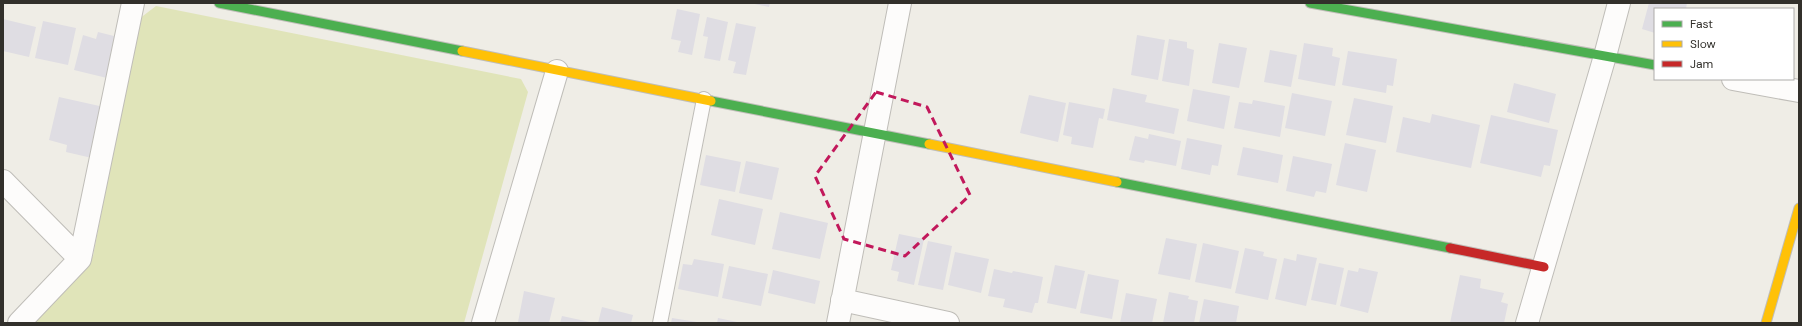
<svg xmlns="http://www.w3.org/2000/svg" width="1802" height="326" font-family="'DM Sans',sans-serif">
<rect width="100%" height="100%" fill="#efede6"/>
<!-- green -->
<path fill="#e0e4b9" d="M156 6 521 79 528 92 464 323H35L93 256 139 19Z"/>
<!-- building -->
<path fill="#dfdde3" d="M750 3H770L769 7Z
M1649 3H1687L1686 9H1655V33L1642 29Z
M677 9 700 14 692 55 678 52 681 41 671 39Z
M707 17 728 22 720 61 704 58 708 37 703 36Z
M3 19 36 27 29 57 3 51Z
M43 21 76 28 68 65 35 58Z
M736 23 756 27 746 75 733 73 736 62 728 60Z
M98 32 118 37 107 78 74 70 83 35 96 39Z
M1137 35 1165 40 1158 80 1131 75Z
M1169 39 1187 42V48L1194 50 1189 86 1162 81Z
M1219 43 1247 48 1239 88 1212 83Z
M1304 43 1333 48 1332 56 1340 58 1335 86 1298 79Z
M1270 50 1297 55 1291 87 1264 82Z
M1348 51 1397 59 1393 86 1387 85 1386 93 1342 85Z
M1514 83 1556 94 1549 123 1507 112Z
M1113 88 1147 95 1145 102 1179 109 1174 134 1107 120Z
M1193 89 1230 96 1224 129 1187 121Z
M1292 93 1332 101 1325 136 1285 128Z
M1029 95 1066 103 1058 142 1020 133Z
M59 97 104 107 92 158 66 152 67 145 49 140Z
M1354 98 1393 106 1386 143 1346 135Z
M1253 100 1285 106 1280 137 1234 128 1239 102 1252 104Z
M1069 102 1105 109 1103 119 1099 118 1093 148 1071 144 1072 137 1063 135Z
M1432 114 1480 125 1471 168 1396 152 1403 117 1430 123Z
M1491 115 1558 130 1550 166 1544 165 1541 177 1480 163Z
M1149 134 1181 141 1176 166 1145 160 1144 163 1129 160 1135 136 1148 139Z
M1187 138 1222 145 1218 166 1212 165 1210 175 1181 169Z
M1345 143 1376 150 1367 192 1336 185Z
M1243 147 1283 155 1278 183 1237 175Z
M706 155 741 162 735 192 700 185Z
M1293 156 1332 164 1326 193 1316 191 1314 197 1286 191Z
M746 161 779 168 772 200 739 193Z
M719 199 763 209 755 245 711 235Z
M780 212 828 223 820 259 772 249Z
M899 234 924 239 914 285 897 281 899 272 891 270Z
M1166 238 1197 244 1190 280 1158 274Z
M928 241 952 246 943 290 918 285Z
M1203 243 1239 251 1231 289 1195 282Z
M1245 248 1264 252 1263 256 1277 259 1268 300 1235 293Z
M955 252 989 259 981 293 948 285Z
M1297 254 1317 258 1306 306 1275 299 1284 258 1296 261Z
M694 259 724 264 718 297 678 289 683 264 692 265Z
M1319 263 1344 268 1336 305 1311 300Z
M1055 265 1085 271 1076 309 1047 303Z
M729 266 768 274 761 306 722 298Z
M1359 268 1378 272 1368 313 1340 306 1348 270 1358 272Z
M994 269 1012 273 1013 271 1043 277 1038 303H1035L1032 313 1003 307 1005 299 988 296Z
M773 270 820 281 815 304 768 293Z
M1088 274 1119 280 1112 319 1080 313Z
M1460 275 1481 279 1480 288 1504 293 1501 302 1508 304 1504 323H1450Z
M524 291 555 298 549 323 518 322Z
M1169 292 1189 296 1188 299 1198 301 1194 323H1163Z
M1126 293 1157 299 1152 323H1120Z
M1204 299 1239 306 1236 323H1199Z
M602 307 633 315 631 323H598Z
M562 316 590 322V323H560Z
M672 318 697 322V323H671Z
M718 318 737 322V323H717Z"/>
<g fill="none" stroke-linecap="round" stroke-linejoin="round">
<defs>
<path id="lane" d="M660 323 704 99"/>
<path id="street" d="M1733 79 1799 91
M3 181 80 259
M842 300 948 323
M19 323 80 259 133 3
M483 323 557 71
M838 323 900 3
M1527 323 1605 56 1619 3"/>
<path id="fast" d="M219 3 462 51
M1310 3 1655 65
M711 101 929 144
M1117 182 1450 248"/>
<path id="slow" d="M462 51 711 101
M929 144 1117 182
M1766 323 1799 208"/>
<path id="jam" d="M1450 248 1544 267"/>
</defs>
<!-- lane casing -->
<use href="#lane" stroke="#bfbdb8" stroke-width="16"/>
<!-- street casing -->
<use href="#street" stroke="#bfbdb8" stroke-width="24"/>
<!-- fast casing -->
<use href="#fast" stroke="#bfbdb8" stroke-width="11"/>
<!-- slow casing -->
<use href="#slow" stroke="#bfbdb8" stroke-width="11"/>
<!-- jam casing -->
<use href="#jam" stroke="#bfbdb8" stroke-width="11"/>
<!-- lane -->
<use href="#lane" stroke="#fdfcfb" stroke-width="14"/>
<!-- street -->
<use href="#street" stroke="#fdfcfb" stroke-width="22"/>
<!-- fast -->
<use href="#fast" stroke="#4caf50" stroke-width="9"/>
<!-- slow -->
<use href="#slow" stroke="#ffc107" stroke-width="9"/>
<!-- jam -->
<use href="#jam" stroke="#c62828" stroke-width="9"/>
</g>
<!-- marked area -->
<path fill="none" stroke="#c2185b" stroke-width="3" stroke-dasharray="8 5" stroke-linejoin="round" d="M876 92 927 107 970 195 905 256 844 239 815 176Z"/>
<!-- border -->
<rect width="1802" height="326" fill="none" stroke="#32302b" stroke-width="8"/>
<!-- legend -->
<rect x="1654" y="8" width="140" height="72" fill="#ffffff" stroke="#adacaa"/>
<rect x="1662" y="21" width="20" height="6" fill="#4caf50" stroke="#adacaa"/>
<text x="1690" y="28" font-size="12" fill="#32302b">Fast</text>
<rect x="1662" y="41" width="20" height="6" fill="#ffc107" stroke="#adacaa"/>
<text x="1690" y="48" font-size="12" fill="#32302b">Slow</text>
<rect x="1662" y="61" width="20" height="6" fill="#c62828" stroke="#adacaa"/>
<text x="1690" y="68" font-size="12" fill="#32302b">Jam</text>
</svg>
